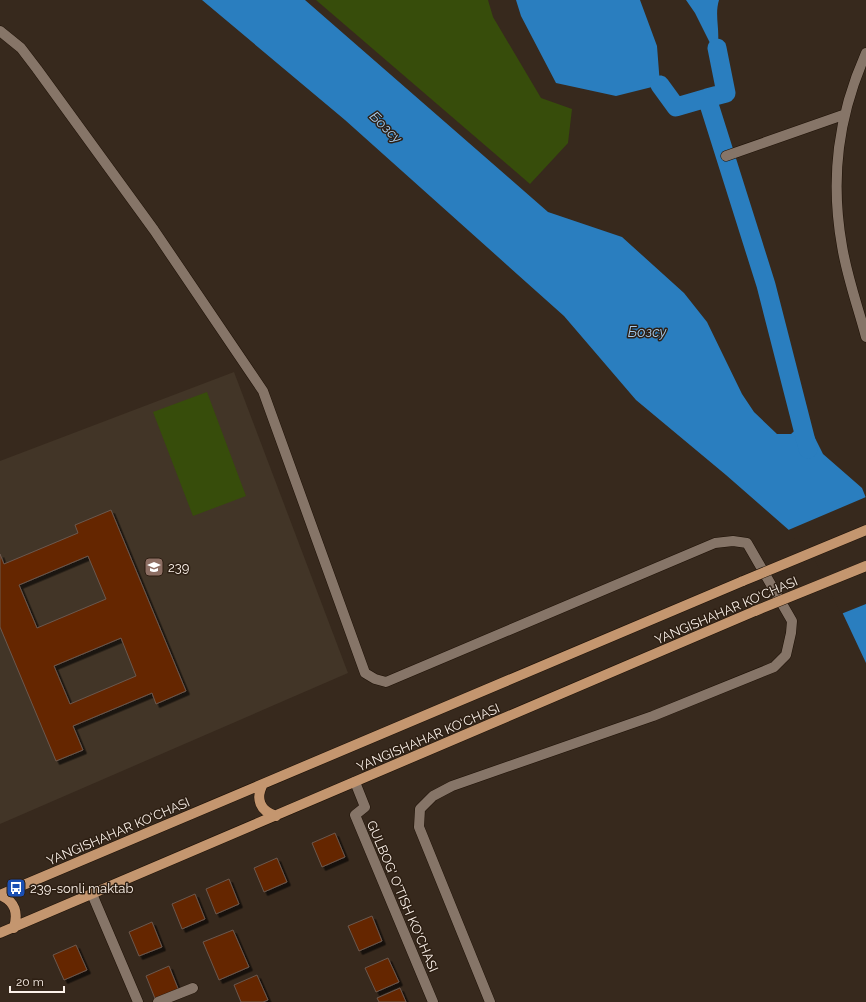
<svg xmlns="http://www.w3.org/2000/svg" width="866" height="1002" font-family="Raleway,sans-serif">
<defs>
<filter id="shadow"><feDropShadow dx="3.5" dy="3.5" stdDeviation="0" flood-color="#0009"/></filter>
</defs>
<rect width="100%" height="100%" fill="#37291d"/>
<!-- education -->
<path fill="#423527" d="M234 372 348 673 0 824V461Z"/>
<!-- green -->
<path fill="#374d0b" d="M316 0H488L493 17 541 98 572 109 568 143 530 184Z
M207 392 246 496 193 516 153 412Z"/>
<!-- water -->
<path fill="#2a7ebf" d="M202 0H305L548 212 622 237 684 293 707 322 742 394 754 412 777 434H791L806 420 823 454 862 488 866 498V663L814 552 726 475 636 400 564 316 345 120Z
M516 0H640L657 46 660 85 616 96 556 83 521 16Z
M686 0H719C714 16 721 32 717 48L711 45 695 13Z"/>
<!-- pier -->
<path fill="#37291d" d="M866 497V604L841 614 812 554 786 531Z"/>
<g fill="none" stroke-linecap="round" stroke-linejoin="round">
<!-- canal -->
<path stroke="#2a7ebf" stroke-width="19" d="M717 48 726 93 707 98 766 285 808 449
M660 85 676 107 707 98"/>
</g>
<!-- building -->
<path fill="#652600" stroke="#6b584e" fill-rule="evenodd" filter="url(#shadow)" d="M111 510 186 691 156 704 152 693 73 726 83 750 56 761 0 627V554L4 564 78 533 75 525ZM88 556 106 599 37 628 19 585ZM121 638 136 676 70 704 54 666Z
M335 833 345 857 322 867 312 843Z
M277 858 287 882 264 892 254 868Z
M229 879 239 904 216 914 206 889Z
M195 894 205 919 182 929 172 904Z
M372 916 382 941 359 951 348 926Z
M152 922 162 947 139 956 129 932Z
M233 930 249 967 219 980 203 942Z
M76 945 87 970 64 980 53 955Z
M388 958 399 982 376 992 365 968Z
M169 966 179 991 156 1001 146 976Z
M257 975 268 1000 263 1002H241L234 985Z
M400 988 406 1002H379L377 998Z"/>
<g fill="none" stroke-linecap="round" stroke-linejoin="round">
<defs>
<path id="minor" d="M0 31 21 48 37 69 154 230 263 391 365 673 375 679 386 682 715 543 733 541 747 543 792 621 791 633 786 655 774 667 653 716 452 786 433 796 420 809 419 827 490 1002
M866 53C838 116 830 178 842 246 847 277 858 307 866 337
M726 156 843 115
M355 782 365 807 355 815 433 1002
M92 894 138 1002
M158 1002 193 988"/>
<path id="major" d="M263 784C255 799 260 811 276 816
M0 895 743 581
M0 895C16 902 18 913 14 928
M0 933 755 611"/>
</defs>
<!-- minor casing -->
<use href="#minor" stroke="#1e1106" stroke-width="11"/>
<!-- major casing -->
<use href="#major" stroke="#1e1106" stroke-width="11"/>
<!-- minor -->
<use href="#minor" stroke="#867568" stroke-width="10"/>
<!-- major -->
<use href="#major" stroke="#c4966f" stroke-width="10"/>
<defs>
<path id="major-bridge" d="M743 581 866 530
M755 611 866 566"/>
</defs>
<!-- major-bridge casing -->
<use href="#major-bridge" stroke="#1e1106" stroke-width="11" stroke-linecap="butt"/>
<!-- major-bridge -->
<use href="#major-bridge" stroke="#c4966f" stroke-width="10"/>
</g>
<!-- icons -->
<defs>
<symbol id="school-square" viewBox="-11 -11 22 22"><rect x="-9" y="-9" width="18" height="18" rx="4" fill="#8d6e63" stroke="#2d1f13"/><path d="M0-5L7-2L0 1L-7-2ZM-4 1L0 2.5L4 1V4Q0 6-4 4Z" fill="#fff"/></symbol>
<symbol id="bus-square" viewBox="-11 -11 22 22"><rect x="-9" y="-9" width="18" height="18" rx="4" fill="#1a4fb4" stroke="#2d1f13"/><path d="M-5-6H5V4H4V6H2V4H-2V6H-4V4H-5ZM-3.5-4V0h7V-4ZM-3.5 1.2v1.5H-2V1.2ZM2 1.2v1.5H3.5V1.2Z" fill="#fff"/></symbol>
</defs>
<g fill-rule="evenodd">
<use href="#school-square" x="143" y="556" width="22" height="22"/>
<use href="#bus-square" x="5" y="877" width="22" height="22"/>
</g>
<g text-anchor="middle" stroke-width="3" stroke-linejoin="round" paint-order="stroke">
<!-- poi labels -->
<g font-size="13" fill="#fcf2ea" stroke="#2d1f13" text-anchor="start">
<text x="168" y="572">239</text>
<text x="30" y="893">239-sonli maktab</text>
</g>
<!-- street labels -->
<g font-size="13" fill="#fcf2ea" stroke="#2d1f13">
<text transform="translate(726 610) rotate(-23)" y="5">YANGISHAHAR KO‘CHASI</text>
<text transform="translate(428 737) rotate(-23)" y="5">YANGISHAHAR KO‘CHASI</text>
<text transform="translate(118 831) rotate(-23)" y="5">YANGISHAHAR KO‘CHASI</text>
<text transform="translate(403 896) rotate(67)" y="5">GULBOG' O'TISH KO'CHASI</text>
</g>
<!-- water labels -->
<g font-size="14" font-style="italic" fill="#a6ccee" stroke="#2d1f13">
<text transform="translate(386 127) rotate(44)" y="5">Бозсу</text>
<text x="647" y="337">Бозсу</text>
</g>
</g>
<!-- scale -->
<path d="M10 986v6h54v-6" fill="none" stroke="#fcf2ea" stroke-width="2"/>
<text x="16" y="986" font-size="12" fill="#fcf2ea" stroke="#2d1f13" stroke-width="3" paint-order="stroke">20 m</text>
</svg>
